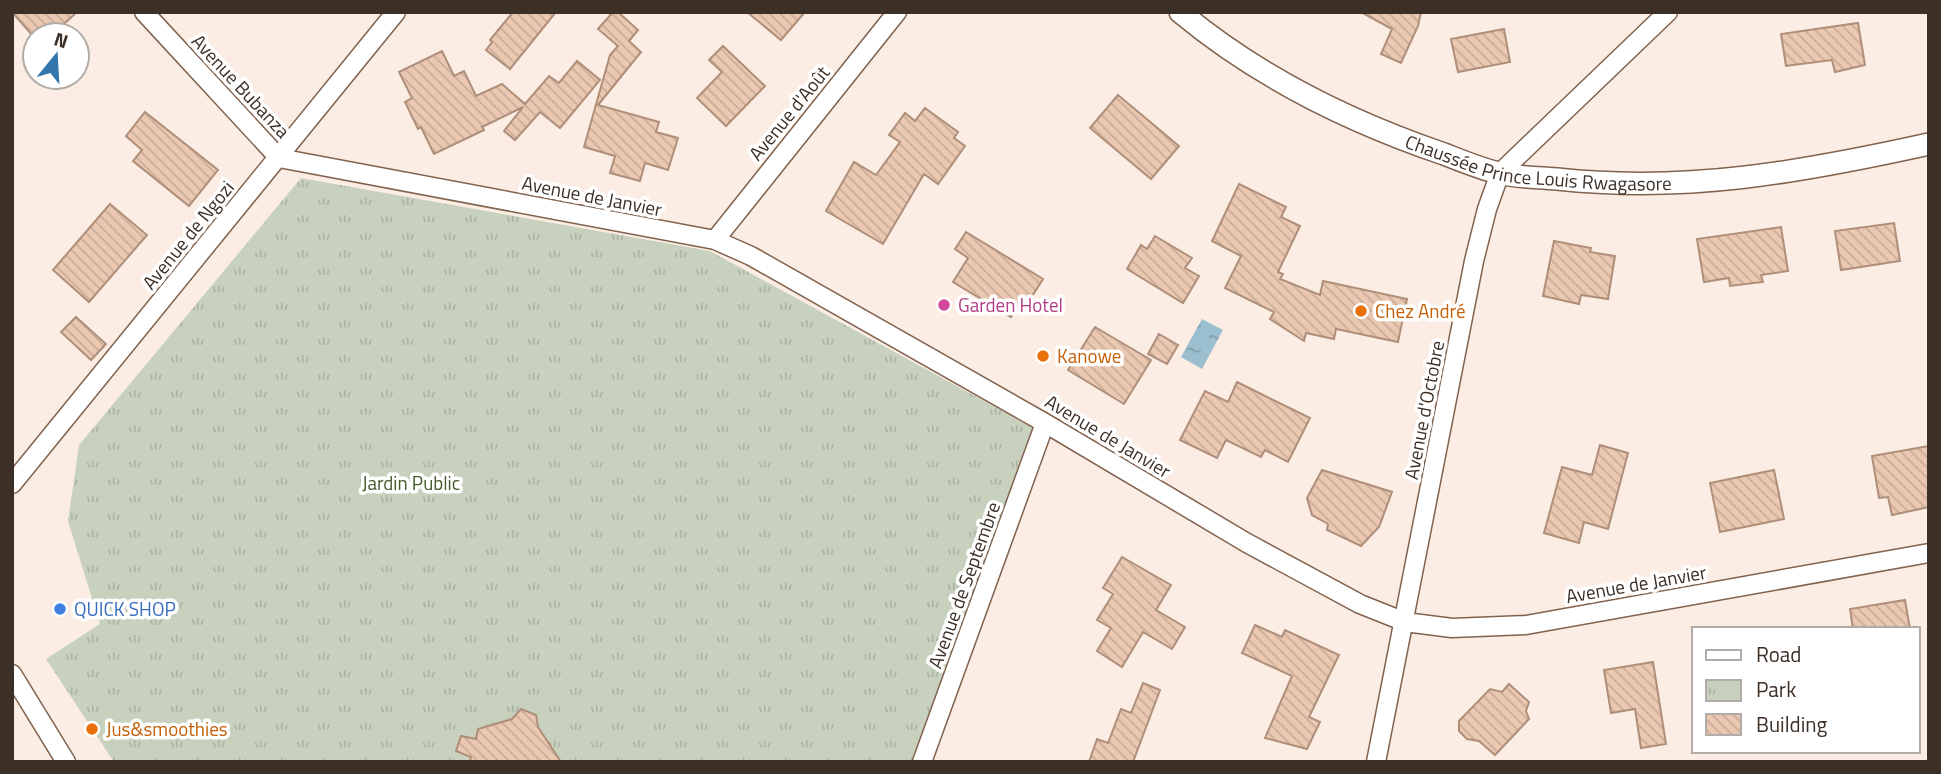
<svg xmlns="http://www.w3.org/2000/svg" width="1941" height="774" font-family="'Titillium Web',sans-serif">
<defs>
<pattern id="park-tufts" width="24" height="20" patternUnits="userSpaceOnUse" patternTransform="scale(1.75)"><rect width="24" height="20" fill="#c7d1be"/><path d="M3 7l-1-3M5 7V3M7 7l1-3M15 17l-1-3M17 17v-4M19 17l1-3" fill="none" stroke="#acb4a3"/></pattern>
<pattern id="water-ripples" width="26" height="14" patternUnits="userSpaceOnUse" patternTransform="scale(1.75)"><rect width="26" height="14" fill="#9bbfcf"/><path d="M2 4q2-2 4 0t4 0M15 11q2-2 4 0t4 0" fill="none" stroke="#809ca8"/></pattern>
<pattern id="building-back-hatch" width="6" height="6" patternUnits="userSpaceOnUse" patternTransform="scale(1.75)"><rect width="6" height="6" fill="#eac8b1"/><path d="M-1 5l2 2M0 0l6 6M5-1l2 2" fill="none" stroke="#caac98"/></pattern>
</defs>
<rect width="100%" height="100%" fill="#fbede3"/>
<!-- park -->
<path fill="url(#park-tufts)" d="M301 178 710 251 1037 430 914 762H114L46 659 100 624 68 521 79 445Z"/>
<!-- water -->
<path fill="url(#water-ripples)" d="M1202 319 1223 330 1202 369 1181 357Z"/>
<!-- building -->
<path fill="url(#building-back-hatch)" stroke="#af8f79" stroke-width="2" d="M12 12H77L52 35H32Z
M513 12H556L510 69 486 50 492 42 490 40Z
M613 12H618L638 30 629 41 641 52 598 105 659 122 656 132 678 138 668 170 645 163 640 181 610 173 615 156 584 147 610 55 618 46 598 29Z
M747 12H805L781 40Z
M1361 12H1421L1418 26 1401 63 1381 54 1392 29Z
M1858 23 1865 65 1835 72 1832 60 1786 66 1781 34Z
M1504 29 1510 62 1458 72 1451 39Z
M723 46 765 86 726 126 697 98 722 72 709 60Z
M442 51 454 76 464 71 476 96 502 84 525 104 549 76 559 83 577 61 600 80 560 128 540 112 515 140 504 131 523 107 482 127 484 130 434 154 421 127 418 129 405 102 412 98 399 72Z
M1118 95 1179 146 1151 179 1090 128Z
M925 108 958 132 954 138 965 146 938 184 924 174 883 244 826 211 854 162 876 175 900 142 889 135 905 113 915 121Z
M145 112 218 170 189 206 133 161 142 150 126 136Z
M1239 184 1286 207 1281 217 1300 226 1278 272 1283 274 1280 279 1320 295 1323 281 1407 299 1398 342 1336 329 1334 339 1306 333 1304 341 1270 319 1274 312 1225 288 1241 256 1212 241Z
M110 204 147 235 89 302 53 270Z
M1894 223 1900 261 1841 270 1835 231Z
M1781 227 1788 271 1761 275 1763 282 1730 286 1729 278 1704 282 1697 239Z
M966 232 1043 279 1025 307 1019 303 1011 317 953 282 968 258 955 249Z
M1155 236 1192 258 1185 268 1199 276 1183 303 1127 269 1141 245 1147 249Z
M1554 241 1591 248 1590 252 1615 256 1608 299 1581 295 1579 304 1543 296Z
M76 317 106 344 91 360 61 332Z
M1095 327 1151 360 1124 404 1068 370Z
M1159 334 1178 345 1167 364 1148 354Z
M1237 382 1310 418 1288 462 1265 450 1261 457 1226 440 1217 458 1180 440 1205 391 1228 402Z
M1600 445 1628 453 1608 529 1584 522 1579 543 1544 533 1562 467 1592 475Z
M1929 446V507L1892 515 1888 497 1879 498 1872 456Z
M1322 470 1392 492 1379 527 1361 546 1327 530 1328 524 1312 515 1307 498Z
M1774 470 1784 519 1720 532 1710 483Z
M1122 557 1171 585 1156 610 1185 627 1172 649 1143 632 1122 667 1097 651 1111 628 1097 620 1113 594 1103 588Z
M1905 600 1910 629H1853L1850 609Z
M1255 625 1282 637 1285 630 1339 655 1309 717 1320 722 1307 749 1265 738 1292 676 1242 653Z
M1653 662 1666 744 1641 748 1635 709 1611 713 1604 670Z
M1143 683 1160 690 1133 762H1089L1097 739 1108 743 1121 709 1131 713Z
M1509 684 1529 702 1526 711 1529 719 1495 755 1479 741 1467 739 1459 731V721L1490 689 1502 692Z
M521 709 536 715 538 727 561 762H470L471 757 456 751 461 736 476 739 478 729 512 719Z"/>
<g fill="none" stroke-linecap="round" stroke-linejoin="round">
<defs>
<path id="minor" d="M144 12 279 158 715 240 751 256 1045 423 1247 543 1360 604 1405 622 1452 628 1526 625 1929 553
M715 240 897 12
M12 484 396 12
M12 674 66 762
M922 762 1045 423
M1376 762 1474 261 1487 209 1500 173 1668 12"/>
<g id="tertiary">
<path id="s1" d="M1180 12C1258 77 1350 122 1444 154 1462 161 1481 169 1499 173 1518 178 1538 177 1557 179 1687 193 1802 172 1929 144"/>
</g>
</defs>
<!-- minor casing -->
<use href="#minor" stroke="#80624d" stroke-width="21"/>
<!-- tertiary casing -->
<use href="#tertiary" stroke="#80624d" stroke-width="24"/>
<!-- minor -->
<use href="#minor" stroke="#fff" stroke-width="18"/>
<!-- tertiary -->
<use href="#tertiary" stroke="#fff" stroke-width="21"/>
</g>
<!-- markers -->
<circle fill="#d1479c" stroke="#fff" stroke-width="2.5" cx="944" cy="305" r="7"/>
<g fill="#e8710a" stroke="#fff" stroke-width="2.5">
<circle cx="1361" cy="311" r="7"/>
<circle cx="1043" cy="356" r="7"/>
<circle cx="92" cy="729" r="7"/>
</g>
<circle fill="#3f7fe0" stroke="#fff" stroke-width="2.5" cx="60" cy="609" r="7"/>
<g text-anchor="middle" stroke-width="7" stroke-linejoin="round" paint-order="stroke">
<!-- street labels -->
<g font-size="19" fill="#3c2f26" stroke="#fff">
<text transform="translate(241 86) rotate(47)" y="7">Avenue Bubanza</text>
<text transform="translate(789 113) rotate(-51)" y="7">Avenue d'Août</text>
<text dy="7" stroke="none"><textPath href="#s1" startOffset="397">Chaussée Prince Louis Rwagasore</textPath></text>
<text transform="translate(592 196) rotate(11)" y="7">Avenue de Janvier</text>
<text transform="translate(188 235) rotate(-51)" y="7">Avenue de Ngozi</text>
<text transform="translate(1424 410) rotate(-79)" y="7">Avenue d'Octobre</text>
<text transform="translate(1108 436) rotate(31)" y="7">Avenue de Janvier</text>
<text transform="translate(1636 584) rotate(-10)" y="7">Avenue de Janvier</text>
<text transform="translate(964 585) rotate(-70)" y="7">Avenue de Septembre</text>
</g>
<!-- hotel labels -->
<g font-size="19" fill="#b23c85" stroke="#fff" text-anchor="start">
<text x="958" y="312">Garden Hotel</text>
</g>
<!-- food labels -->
<g font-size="19" fill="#c56008" stroke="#fff" text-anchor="start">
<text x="1375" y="318">Chez André</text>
<text x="1057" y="363">Kanowe</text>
<text x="106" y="736">Jus&amp;smoothies</text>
</g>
<!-- park labels -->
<g font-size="19" fill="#455a2b" stroke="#fff">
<text x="411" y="490">Jardin Public</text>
</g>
<!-- shop labels -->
<g font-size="19" fill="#366cbe" stroke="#fff" text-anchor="start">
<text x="74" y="616">QUICK SHOP</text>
</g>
</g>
<!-- border -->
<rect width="1941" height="774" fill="none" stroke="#3c2f26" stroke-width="28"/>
<!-- legend -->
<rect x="1692" y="627" width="228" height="126" fill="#ffffff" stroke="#b1aca8" stroke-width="2"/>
<rect x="1706" y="650" width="35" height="10" fill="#ffffff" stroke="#b1aca8" stroke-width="2"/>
<text x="1756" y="662" font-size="21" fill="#3c2f26">Road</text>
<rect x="1706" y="680" width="35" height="21" fill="url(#park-tufts)" stroke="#b1aca8" stroke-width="2"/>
<text x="1756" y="697" font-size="21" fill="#3c2f26">Park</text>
<rect x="1706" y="714" width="35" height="21" fill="url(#building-back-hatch)" stroke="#b1aca8" stroke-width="2"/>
<text x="1756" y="732" font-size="21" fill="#3c2f26">Building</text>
<!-- north arrow -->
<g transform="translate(56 56) rotate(18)"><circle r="33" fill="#ffffff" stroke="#b1aca8" stroke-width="2"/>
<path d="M0-5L12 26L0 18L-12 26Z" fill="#3376ac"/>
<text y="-10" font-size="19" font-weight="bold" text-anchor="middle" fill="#3c2f26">N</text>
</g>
</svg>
